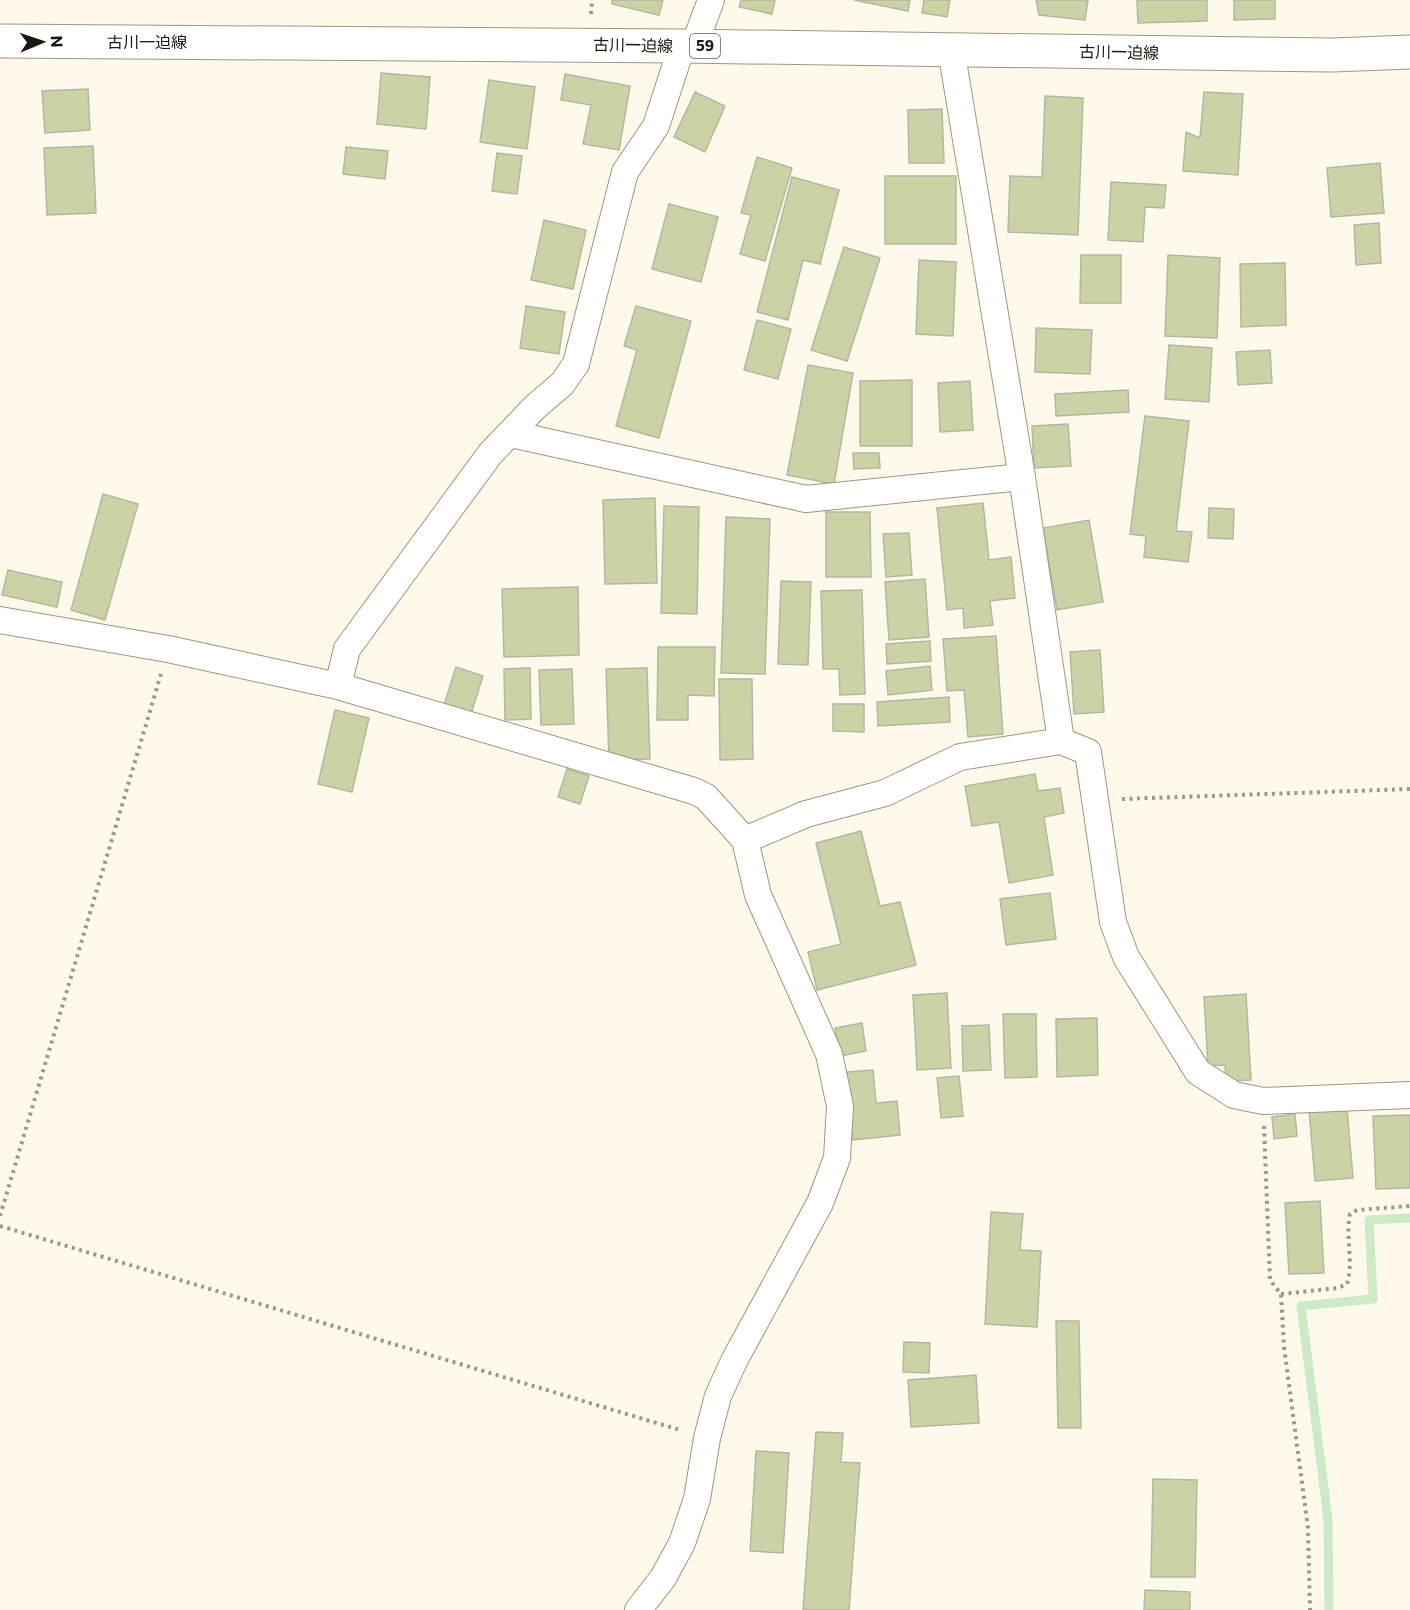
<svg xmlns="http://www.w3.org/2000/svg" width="1410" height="1610" font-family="Commissioner,'Noto Sans JP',sans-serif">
<rect width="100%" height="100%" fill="#fef9ea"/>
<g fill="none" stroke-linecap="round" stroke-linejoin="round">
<!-- stream -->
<path stroke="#cbeac5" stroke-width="9" d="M1329 1610 1328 1519 1301 1306 1373 1299 1369 1220 1410 1218"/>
</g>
<!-- building -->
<path fill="#cbd3a6" stroke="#b4b8a0" stroke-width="1.5" d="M612 0H663L659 15 612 4Z
M741 0H775L772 14 739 7Z
M854 0H910L908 11Z
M924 0H950L947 17 922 13Z
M1036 0H1088L1085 20 1039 15Z
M1137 0H1207V21L1138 23Z
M1234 0H1275V19L1234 20Z
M381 73 430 77 426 129 377 124Z
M565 74 630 86 619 150 583 144 591 105 561 100Z
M489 80 535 87 527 149 480 142Z
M88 89 90 130 45 133 42 91Z
M695 92 725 106 705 152 674 137Z
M1204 92 1243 94 1238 175 1183 171 1186 132 1200 138Z
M1045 96 1083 98 1078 235 1008 232 1010 176 1042 177Z
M942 109 944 163H909L908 110Z
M93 146 96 213 47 215 44 148Z
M346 147 388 151 385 179 343 174Z
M497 153 522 156 517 194 492 191Z
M757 157 792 168 765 261 740 254 751 215 741 213Z
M1380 163 1384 213 1331 217 1327 168Z
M885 176H956V244H885Z
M792 177 839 190 820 264 803 260 788 320 757 312Z
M1111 182 1166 185 1164 208 1145 207 1143 242 1108 240Z
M669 204 718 217 701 282 652 269Z
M544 220 586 230 573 289 531 280Z
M1379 223 1381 263 1356 265 1354 225Z
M844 247 880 258 847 361 811 350Z
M1081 255H1121V303H1080Z
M1168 255 1220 258 1217 338 1165 336Z
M919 260 956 262 953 336 916 334Z
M1285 263 1286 325 1241 327 1240 264Z
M526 306 565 312 559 354 520 348Z
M636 306 691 321 659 438 616 426 637 350 624 346Z
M757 320 791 329 778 379 744 370Z
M1036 328 1092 330 1090 374 1035 372Z
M1169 345 1212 348 1209 402 1165 399Z
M1270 350 1272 383 1238 385 1236 352Z
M808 365 853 373 834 484 787 475Z
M912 380V446H860V381Z
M970 381 973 430 940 432 938 383Z
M1128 390 1129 412 1056 416 1055 394Z
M1145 416 1189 421 1176 531 1192 532 1188 562 1144 557 1146 536 1130 534Z
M1068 424 1071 466 1034 468 1032 426Z
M853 453H879L880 468 854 469Z
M103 494 138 504 105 620 71 610Z
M655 498 657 583 605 584 603 500Z
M983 503 989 560 1011 557 1015 598 990 601 993 625 964 628 963 608 947 610 937 508Z
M664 506 699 507 697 614 661 613Z
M1209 508 1234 509 1233 539 1208 538Z
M826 512H870L871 577H826Z
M726 517 770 519 765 674 721 673Z
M1089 520 1103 602 1057 610 1043 528Z
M909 533 912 575 886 577 883 534Z
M8 570 62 582 57 607 2 595Z
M925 579 929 637 889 640 885 582Z
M781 581 811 582 808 665 778 664Z
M578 587 579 655 504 657 502 589Z
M862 590 865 694 840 695 839 669H823L821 591Z
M996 636 1003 734 968 737 964 690 947 691 943 639Z
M930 641 931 661 887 664 886 644Z
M658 647H715L714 696 688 695V720H657Z
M1100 650 1104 712 1074 714 1070 652Z
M930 666 932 690 888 695 886 671Z
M456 667 483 676 471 714 444 705Z
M530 668 531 719 505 720 504 669Z
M647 668 650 759 609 760 606 669Z
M572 669 574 724 541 725 539 670Z
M719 679H752L753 759 720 760Z
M949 697 950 722 878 726 877 702Z
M833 704H864V732L833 731Z
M335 710 369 718 352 792 318 784Z
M567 769 589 776 580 804 558 797Z
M1035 774 1038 791 1060 788 1064 813 1044 817 1053 875 1009 883 999 822 972 826 965 786Z
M861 831 880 906 900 902 916 965 817 990 808 952 841 944 816 843Z
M1050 893 1056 939 1006 945 1000 899Z
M947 993 951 1068 917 1070 913 995Z
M1246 994 1251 1080 1226 1081 1225 1065 1208 1066 1204 997Z
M1003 1014H1036L1037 1077 1005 1078Z
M1097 1018 1098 1075 1057 1077 1056 1019Z
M862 1023 866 1051 840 1056 835 1028Z
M989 1025 991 1070 963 1071 962 1026Z
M873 1070 876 1103 897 1101 900 1135 853 1140 847 1072Z
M959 1076 963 1116 941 1118 937 1078Z
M1347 1108 1353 1178 1315 1181 1309 1110Z
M1295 1114 1297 1136 1274 1139 1272 1117Z
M1410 1115V1188L1376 1189 1373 1116Z
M1320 1201 1324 1273 1289 1274 1285 1203Z
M991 1212 1023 1214 1020 1250 1041 1251 1037 1327 985 1324Z
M1056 1321H1079L1081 1428H1058Z
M904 1342 930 1343 929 1373 903 1372Z
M976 1375 979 1423 911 1427 908 1380Z
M816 1432 843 1433 841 1462 860 1463 849 1610H803Z
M756 1451 789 1453 783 1553 750 1551Z
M1153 1479 1197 1480 1195 1577H1151Z
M1145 1590 1190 1592V1610H1144Z"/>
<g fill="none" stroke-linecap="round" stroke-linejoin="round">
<defs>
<path id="street" d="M694 46 711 0
M951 49 1022 477 1061 741
M511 434 806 499 1022 477
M0 620 168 649 338 686 694 791 706 797 745 840 758 895 829 1054 840 1106 837 1158 820 1203 734 1361 718 1396 707 1438 697 1499 682 1543 663 1578 638 1610
M338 686 347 649 490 454 535 407 562 384 576 364 625 172 656 126 682 46
M745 840 806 814 885 793 960 757 1061 741 1088 752 1113 922 1126 957 1198 1072 1234 1095 1263 1101 1410 1095"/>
<path id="primary" d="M0 41 682 46 1333 55 1410 52"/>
</defs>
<!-- street casing -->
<use href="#street" stroke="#9f967f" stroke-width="28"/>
<!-- primary casing -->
<use href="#primary" stroke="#9f967f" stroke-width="35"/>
<!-- path -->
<path stroke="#9c978b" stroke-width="4" stroke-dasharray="3 4.5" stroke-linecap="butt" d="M591 14 592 0
M1122 799 1410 789
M1264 1126 1270 1280 1281 1294 1284 1347 1308 1528 1310 1610
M0 1216 161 674
M0 1226 680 1430
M1281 1294 1338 1288 1347 1284C1354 1261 1345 1237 1350 1214L1357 1210 1410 1206"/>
<!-- street -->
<use href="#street" stroke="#fff" stroke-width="26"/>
<!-- primary -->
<use href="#primary" stroke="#fff" stroke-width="33"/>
</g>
<g text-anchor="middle" stroke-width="5" stroke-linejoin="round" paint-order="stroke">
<!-- shield labels -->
<rect fill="#fff" stroke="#5f5d57" stroke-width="1.5" x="690" y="34" width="30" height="24" rx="4.5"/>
<g font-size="15" font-weight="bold" fill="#1b180f">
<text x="705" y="51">59</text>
</g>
<!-- street labels -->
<g font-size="16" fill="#1b180f" stroke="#fff">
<text x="147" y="48">古川一迫線</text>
<text transform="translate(633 45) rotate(1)" y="6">古川一迫線</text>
<text transform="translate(1119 52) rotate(1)" y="6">古川一迫線</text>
</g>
</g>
<!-- north arrow -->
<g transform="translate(42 42) rotate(88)" stroke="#ffffff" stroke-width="4.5" paint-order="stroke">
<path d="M0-4.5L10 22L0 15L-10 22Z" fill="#1b180f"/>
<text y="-9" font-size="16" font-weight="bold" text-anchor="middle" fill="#1b180f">N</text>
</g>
</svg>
